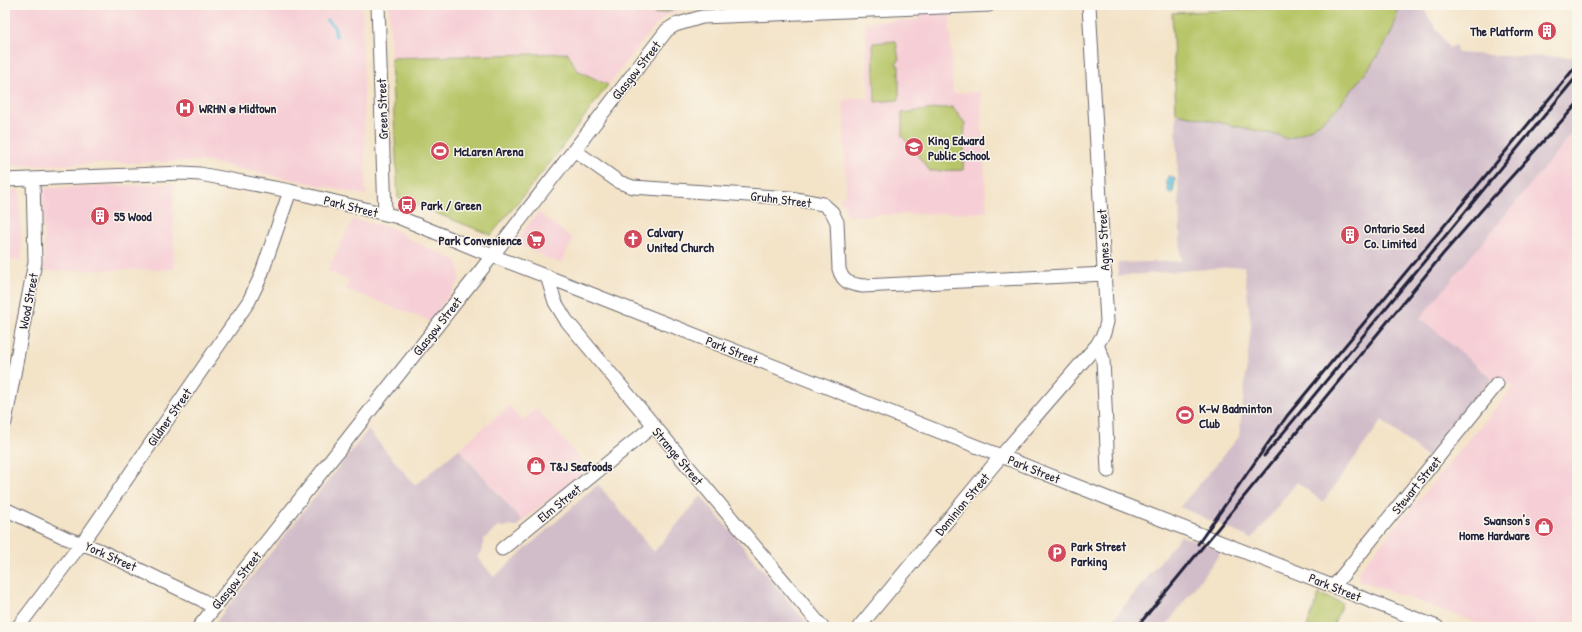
<svg xmlns="http://www.w3.org/2000/svg" width="1582" height="632" font-family="'Patrick Hand',sans-serif">
<rect width="100%" height="100%" fill="#fbf7ec"/>
<filter id="ink" filterUnits="userSpaceOnUse"><feTurbulence type="fractalNoise" baseFrequency=".025" numOctaves="2"/><feDisplacementMap in="SourceGraphic" scale="8" xChannelSelector="R" yChannelSelector="G"/><feConvolveMatrix kernelMatrix="1 2 1 2 8 2 1 2 1" color-interpolation-filters="sRGB"/></filter>
<filter id="wash" filterUnits="userSpaceOnUse"><feTurbulence type="fractalNoise" baseFrequency=".012" numOctaves="4" result="noise"/><feDisplacementMap in="SourceGraphic" scale="16" xChannelSelector="R" yChannelSelector="G"/><feGaussianBlur stdDeviation="0.9" result="paint"/><feColorMatrix in="noise" values="0 0 0 0 0 0 0 0 0 0 0 0 0 0 0 0 0 1.4 0 .05"/><feComposite in="paint" operator="in"/></filter>
<g filter="url(#wash)">
<rect width="100%" height="100%" fill="#f3e3c7"/>
<!-- built -->
<path fill="#f6cfd6" d="M5 5H362L366 195 203 161 5 166Z
M389 5H702L684 7 664 17 648 34 608 85 577 70 568 53 391 58Z
M918 5H949L953 94 980 91 987 212 847 216 845 207 839 199 846 194 843 99 869 98 865 22 919 20Z
M1577 128V627H1488L1359 580 1360 569 1515 385 1497 384 1419 318Z
M173 184 174 269 43 271 45 260 42 188Z
M5 190H19L22 260 5 261Z
M538 212 573 239 561 264 520 245 519 241 524 231Z
M353 219 393 228 418 244 456 260 460 271 459 282 430 321 345 289 350 280 327 271Z
M509 406 522 421 536 408 588 468 522 521 459 449Z"/>
<!-- industrial -->
<path fill="#d1bdc9" d="M1331 5H1421L1449 48 1456 45 1457 53 1505 56 1572 57 1577 51V128L1420 318 1492 379 1426 457 1382 420 1323 502 1297 482 1252 539 1180 507 1239 437 1251 326 1244 266 1118 276 1117 263 1181 261 1172 13Z
M368 430 415 485 459 449 522 521 517 526 498 527 484 539 482 551 477 557 494 577 598 484 654 552 701 496 810 627H212Z
M1181 536 1222 551 1165 627H1107Z"/>
<!-- green -->
<path fill="#b8c669" stroke="#6d7452" d="M1331 5H1396C1404 32 1353 88 1336 109 1323 122 1304 135 1286 139L1281 136 1176 113 1172 13Z
M896 41 899 60 896 64 899 66V100L875 102 873 43Z
M568 53 577 70 608 85 553 159 491 235 398 198 391 58Z
M952 107 965 123 963 170 930 171 902 136V113Z
M1319 594 1342 603 1333 627H1307Z"/>
<!-- forest -->
<path fill="#92ab5d" stroke="#5a664c" d="M659 5H682L667 12 654 14Z"/>
<!-- water -->
<path fill="#5dc2db" stroke="#40728b" d="M1170 176 1175 179 1173 193 1171 194 1168 191V187L1166 181 1168 177Z"/>
<g fill="none" stroke-linecap="round" stroke-linejoin="round">
<!-- stream -->
<path stroke="#5dc2db" stroke-width="3.5" d="M327 20 334 26 336 36"/>
</g>
</g>
<g filter="url(#ink)">
<g fill="none" stroke-linecap="round" stroke-linejoin="round">
<defs>
<path id="minor" d="M378 5 385 214
M574 150 619 182 633 187 790 198 823 204 832 212 837 222 839 269C843 283 850 284 863 286L1105 274
M5 180 183 173 200 174 290 191 398 217 493 256 566 284 1107 498 1437 627
M547 276 555 302 566 320 822 627
M1097 345 1103 359 1108 471
M5 422 35 262 33 179
M5 509 66 538 99 550 202 600 214 608
M502 549 653 426
M1334 586 1497 384
M18 627 90 532 249 301 260 278 290 191
M199 627 482 269 667 30 675 25 702 17 989 5
M859 627 1001 456 1097 345 1104 333 1107 322 1089 5"/>
</defs>
<!-- minor casing -->
<use href="#minor" stroke="#6b666c" stroke-width="15"/>
<!-- minor -->
<use href="#minor" stroke="#fff" stroke-width="13"/>
<!-- rail -->
<path stroke="#22223b" stroke-width="3" d="M1264 456 1577 76
M1198 544 1287 416 1577 65
M1137 627 1443 254 1494 196 1577 104"/>
</g>
</g>
<!-- icons -->
<defs>
<symbol id="building-disc" viewBox="-11 -11 22 22"><circle r="9.5" fill="#d1495b" stroke="#fbf7ec"/><path d="M-4-6H4V6H1V3H-1V6H-4ZM-2.5-4.3h1.7v1.8h-1.7ZM.8-4.3h1.7v1.8H.8ZM-2.5-1h1.7V.8h-1.7ZM.8-1h1.7V.8H.8Z" fill="#fff"/></symbol>
<symbol id="hospital-disc" viewBox="-11 -11 22 22"><circle r="9.5" fill="#d1495b" stroke="#fbf7ec"/><path d="M-5-5h3v3.5h4V-5h3V5h-3V1.5h-4V5h-3Z" fill="#fff"/></symbol>
<symbol id="school-disc" viewBox="-11 -11 22 22"><circle r="9.5" fill="#d1495b" stroke="#fbf7ec"/><path d="M0-5L7-2L0 1L-7-2ZM-4 1L0 2.5L4 1V4Q0 6-4 4Z" fill="#fff"/></symbol>
<symbol id="stadium-disc" viewBox="-11 -11 22 22"><circle r="9.5" fill="#d1495b" stroke="#fbf7ec"/><path d="M0-5a6.5 5 0 1 0 0 10a6.5 5 0 1 0 0-10ZM-3.5-1.8h7v3.6h-7Z" fill="#fff"/></symbol>
<symbol id="bus-disc" viewBox="-11 -11 22 22"><circle r="9.5" fill="#d1495b" stroke="#fbf7ec"/><path d="M-5-6H5V4H4V6H2V4H-2V6H-4V4H-5ZM-3.5-4V0h7V-4ZM-3.5 1.2v1.5H-2V1.2ZM2 1.2v1.5H3.5V1.2Z" fill="#fff"/></symbol>
<symbol id="church-disc" viewBox="-11 -11 22 22"><circle r="9.5" fill="#d1495b" stroke="#fbf7ec"/><path d="M-1.2-6h2.4v3.5h3.3v2.4h-3.3V6h-2.4V-.1h-3.3v-2.4h3.3Z" fill="#fff"/></symbol>
<symbol id="supermarket-disc" viewBox="-11 -11 22 22"><circle r="9.5" fill="#d1495b" stroke="#fbf7ec"/><path d="M-6-5.5h2.5l.6 2H6L4.5 2H-2.5L-4.4-4H-6ZM-1.5 3.2a1.3 1.3 0 1 0 .1 0ZM3 3.2a1.3 1.3 0 1 0 .1 0Z" fill="#fff"/></symbol>
<symbol id="shop-disc" viewBox="-11 -11 22 22"><circle r="9.5" fill="#d1495b" stroke="#fbf7ec"/><path d="M-5-2.5h2.3a2.7 3.5 0 0 1 5.4 0H5L5.5 6h-11ZM-1.5-2.5h3a1.5 2.3 0 0 0-3 0Z" fill="#fff"/></symbol>
<symbol id="parking-disc" viewBox="-11 -11 22 22"><circle r="9.5" fill="#d1495b" stroke="#fbf7ec"/><path d="M-3.5-5.5H1a3.5 3.5 0 0 1 0 7H-1V5.5H-3.5ZM-1-3.4V-.6H.8a1.4 1.4 0 0 0 0-2.8Z" fill="#fff"/></symbol>
</defs>
<g fill-rule="evenodd">
<use href="#building-disc" x="1536" y="20" width="22" height="22"/>
<use href="#hospital-disc" x="174" y="97" width="22" height="22"/>
<use href="#school-disc" x="903" y="136" width="22" height="22"/>
<use href="#stadium-disc" x="429" y="140" width="22" height="22"/>
<use href="#bus-disc" x="396" y="194" width="22" height="22"/>
<use href="#building-disc" x="89" y="205" width="22" height="22"/>
<use href="#building-disc" x="1339" y="224" width="22" height="22"/>
<use href="#church-disc" x="622" y="228" width="22" height="22"/>
<use href="#supermarket-disc" x="525" y="229" width="22" height="22"/>
<use href="#stadium-disc" x="1174" y="404" width="22" height="22"/>
<use href="#shop-disc" x="525" y="455" width="22" height="22"/>
<use href="#shop-disc" x="1533" y="516" width="22" height="22"/>
<use href="#parking-disc" x="1046" y="542" width="22" height="22"/>
</g>
<g text-anchor="middle" stroke-width="3" stroke-linejoin="round" paint-order="stroke">
<!-- poi labels -->
<g font-size="13" font-weight="bold" fill="#22223b" stroke="#fbf7ec" text-anchor="start">
<text x="1533" y="36" text-anchor="end">The Platform</text>
<text x="199" y="113">WRHN @ Midtown</text>
<text x="928" y="145">King Edward<tspan x="928" dy="15">Public School</tspan></text>
<text x="454" y="156">McLaren Arena</text>
<text x="421" y="210">Park / Green</text>
<text x="114" y="221">55 Wood</text>
<text x="1364" y="233">Ontario Seed<tspan x="1364" dy="15">Co. Limited</tspan></text>
<text x="647" y="237">Calvary<tspan x="647" dy="15">United Church</tspan></text>
<text x="522" y="245" text-anchor="end">Park Convenience</text>
<text x="1199" y="413">K-W Badminton<tspan x="1199" dy="15">Club</tspan></text>
<text x="550" y="471">T&amp;J Seafoods</text>
<text x="1530" y="525" text-anchor="end">Swanson's<tspan x="1530" dy="15">Home Hardware</tspan></text>
<text x="1071" y="551">Park Street<tspan x="1071" dy="15">Parking</tspan></text>
</g>
<!-- street labels -->
<g font-size="13" fill="#22223b" stroke="#fbf7ec">
<text transform="translate(636 70) rotate(-52)" y="5">Glasgow Street</text>
<text transform="translate(382 109) rotate(-92)" y="5">Green Street</text>
<text transform="translate(781 199) rotate(7)" y="5">Gruhn Street</text>
<text transform="translate(351 206) rotate(14)" y="5">Park Street</text>
<text transform="translate(1103 240) rotate(-93)" y="5">Agnes Street</text>
<text transform="translate(28 301) rotate(-79)" y="5">Wood Street</text>
<text transform="translate(437 326) rotate(-52)" y="5">Glasgow Street</text>
<text transform="translate(732 350) rotate(22)" y="5">Park Street</text>
<text transform="translate(169 417) rotate(-55)" y="5">Gildner Street</text>
<text transform="translate(678 456) rotate(50)" y="5">Strange Street</text>
<text transform="translate(1034 469) rotate(22)" y="5">Park Street</text>
<text transform="translate(1416 485) rotate(-51)" y="5">Stewart Street</text>
<text transform="translate(559 503) rotate(-39)" y="5">Elm Street</text>
<text transform="translate(962 504) rotate(-50)" y="5">Dominion Street</text>
<text transform="translate(111 556) rotate(24)" y="5">York Street</text>
<text transform="translate(236 580) rotate(-51)" y="5">Glasgow Street</text>
<text transform="translate(1335 587) rotate(22)" y="5">Park Street</text>
</g>
</g>
<!-- margin -->
<rect width="1582" height="632" fill="none" stroke="#fbf7ec" stroke-width="20"/>
</svg>
